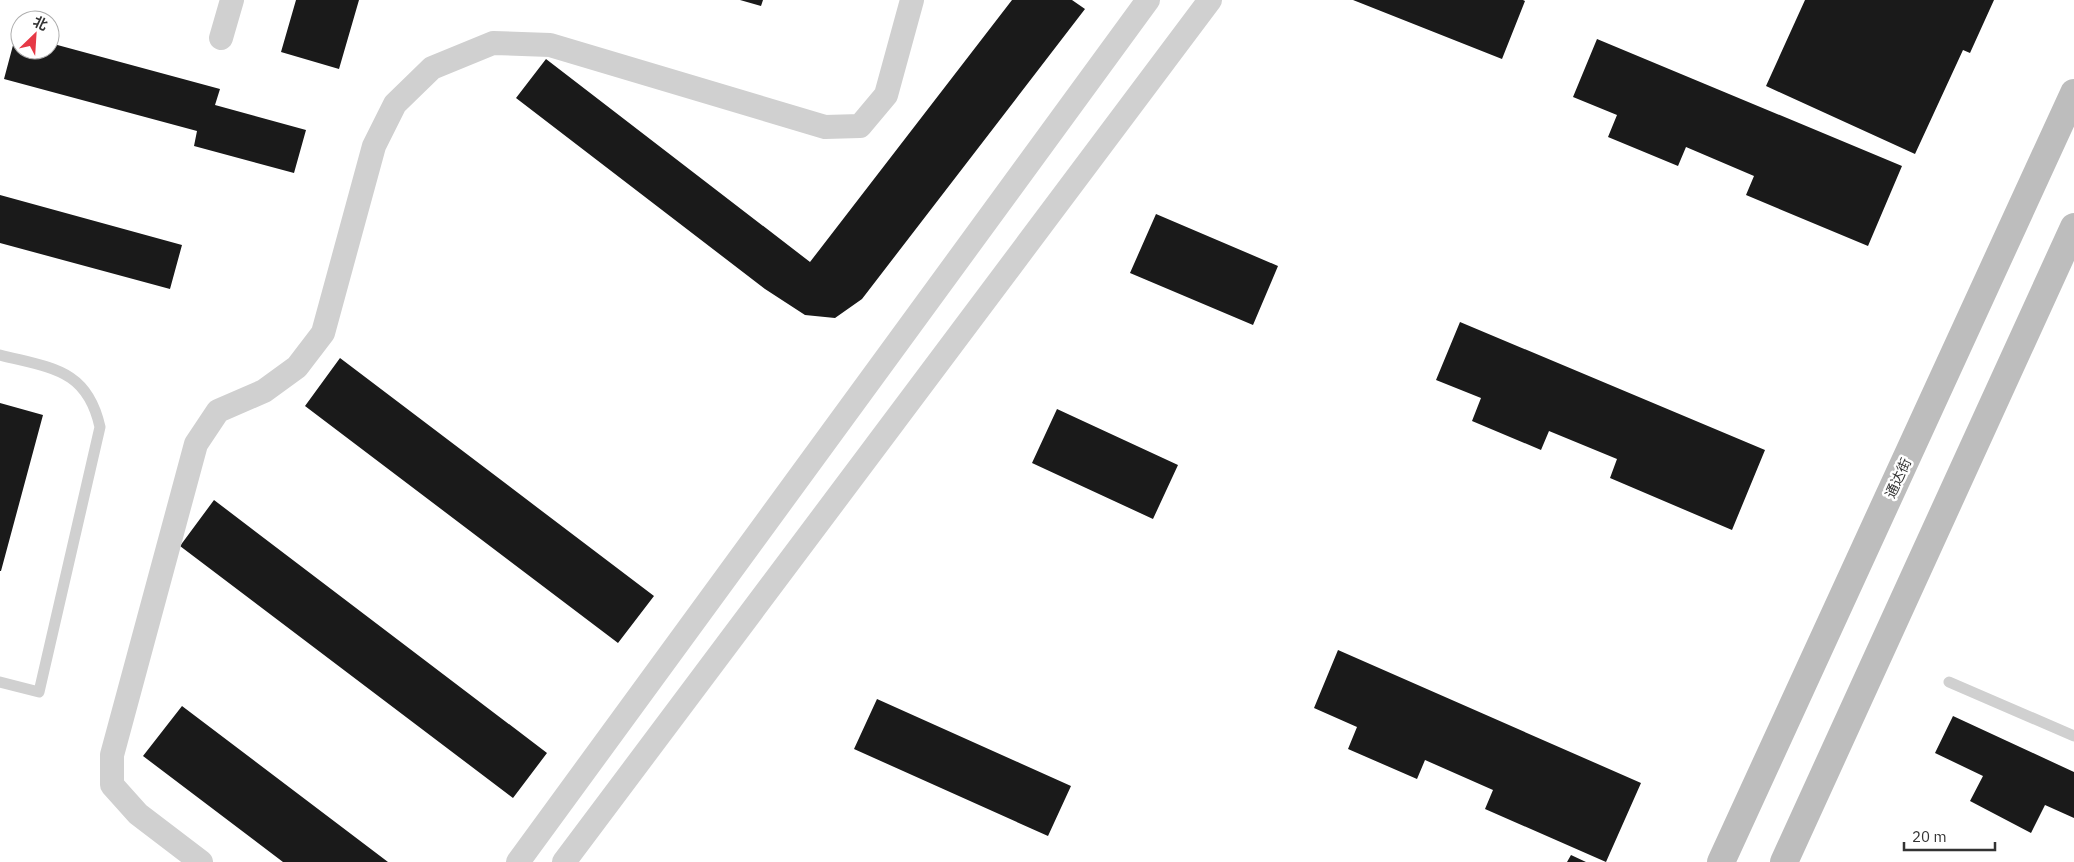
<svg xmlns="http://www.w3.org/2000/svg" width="2074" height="862" font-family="'IBM Plex Sans','Noto Sans SC',sans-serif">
<rect width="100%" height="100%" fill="#fff"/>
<!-- building -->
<path fill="#1a1a1a" d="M296 0H359L339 69 281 52Z
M740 0H763L761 6Z
M1012 0H1072L1085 9 862 299 835 318 805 315 765 289 516 98 546 59 810 262Z
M1353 0H1523L1525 1 1502 59Z
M1805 0H1994L1970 53 1963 50 1915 154 1766 86Z
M16 34 20 35V50H50V43L220 89 215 105 306 130 294 173 194 146 197 131 4 79Z
M1597 39 1902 166 1868 246 1746 195 1754 176 1686 147 1678 166 1608 137 1617 115 1573 97Z
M0 195 182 245 170 289 0 243Z
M1156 214 1278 266 1253 325 1130 273Z
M1460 322 1765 450 1732 530 1610 478 1617 459 1549 431 1541 450 1472 421 1481 398 1436 380Z
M340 358 654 596 618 643 305 406Z
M0 403 43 415 1 571H0Z
M1057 409 1178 465 1153 519 1032 463Z
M214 500 547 753 513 798 180 546Z
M1338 650 1641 783 1606 862 1485 809 1493 790 1425 760 1417 779 1348 749 1357 727 1314 708Z
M877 699 1071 786 1048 836 854 749Z
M182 706 388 862H283L143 756Z
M1953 716 2074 772V818L2045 805 2031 833 1970 801 1983 776 1935 753Z
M1571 855 1586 862H1567Z"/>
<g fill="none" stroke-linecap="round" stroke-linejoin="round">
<!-- lane -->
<path stroke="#d0d0d0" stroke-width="11" d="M0 355C50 368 87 368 100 427L39 692 0 682
M1949 682 2074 736"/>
<!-- street -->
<path stroke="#d0d0d0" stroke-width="24" d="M221 38 232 0
M201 862 138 814 112 785V755L196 444 218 411 264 391 297 367 323 333 374 146 395 104 432 68 493 43 550 45 825 127 860 126 886 95 912 0
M518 862 1148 0
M564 862 1210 0"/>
<!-- secondary -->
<path stroke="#bdbdbd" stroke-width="28" d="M1721 862 2074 93
M1784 862 2074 227"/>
</g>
<g text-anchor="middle" stroke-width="5" stroke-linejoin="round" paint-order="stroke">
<!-- street labels -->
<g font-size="14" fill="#333" stroke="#fff">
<text transform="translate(1898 478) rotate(-65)" y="5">通达街</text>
</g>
</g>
<!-- north arrow -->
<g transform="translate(35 35) rotate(25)"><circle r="24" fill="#ffffff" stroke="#adadad"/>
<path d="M0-4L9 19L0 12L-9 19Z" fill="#e63946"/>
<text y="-8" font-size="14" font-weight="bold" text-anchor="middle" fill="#333333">北</text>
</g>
<!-- scale -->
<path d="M1904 842v8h91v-8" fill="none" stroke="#333333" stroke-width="2.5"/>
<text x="1912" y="842" font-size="15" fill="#333333" stroke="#ffffff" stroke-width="4" paint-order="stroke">20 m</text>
</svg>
